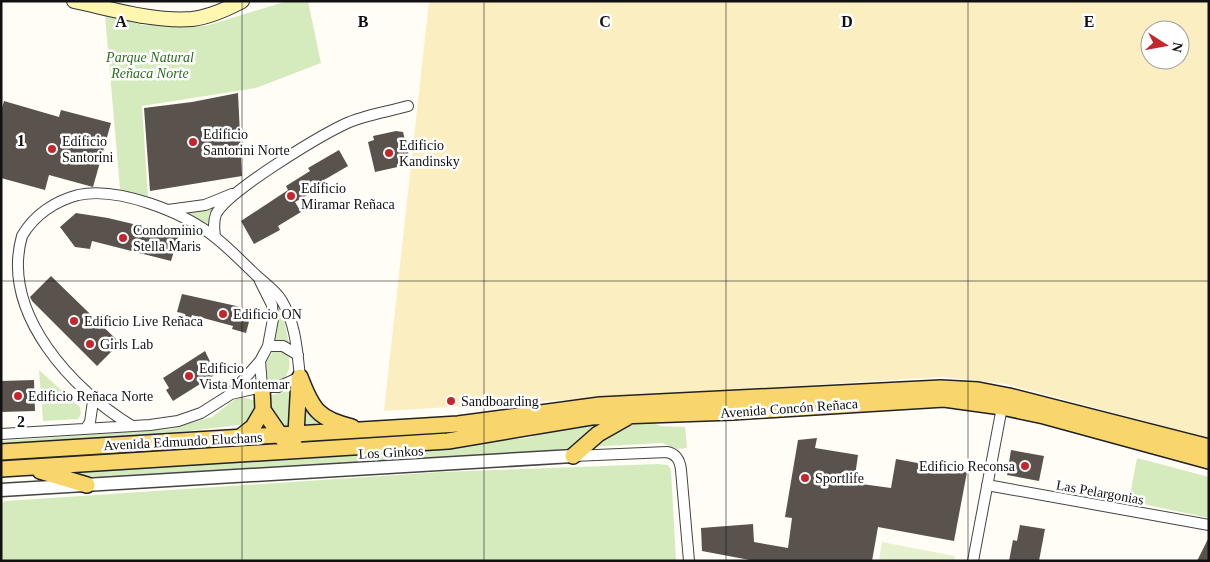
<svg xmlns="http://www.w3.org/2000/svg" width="1210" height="562" font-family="Georgia,serif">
<rect width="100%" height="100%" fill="#fffdf5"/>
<!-- green -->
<path fill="#d5ebbd" d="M308 1 321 63 256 88 142 106 148 197 120 189 105 15 143 25 206 26 284 2Z
M215 205 209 214 208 224 186 212Z
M276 304 283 315 289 344 272 342Z
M274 350 286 352C293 362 289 374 281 383L272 384 268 382 266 363Z
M39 370 80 407 81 414 78 419 43 421Z
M289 390 293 392 289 428H285L268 404 269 396Z
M300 394 326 426 302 428Z
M242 397 253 400 257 407 247 424 131 438 1 446V441L171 429 212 417 234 400Z
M649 420 660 426 685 427 687 448 677 449 662 443 588 447 626 421Z
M608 421 573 448 459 457 85 478 72 471 528 438 564 427Z
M1137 458 1209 477V518L1129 501Z
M658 464 668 465 671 470 676 561H1V503L6 501 442 472Z"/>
<!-- sand -->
<path fill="#fbeec1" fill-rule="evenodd" d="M429 1H1209V438L1006 384 942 377 384 411ZM1150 30H1180V60H1150Z"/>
<!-- pitch -->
<path fill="#e6f2cf" d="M882 542 955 556 954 561H879Z"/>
<!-- building -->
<path fill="#5a524d" d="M238 93 242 176 150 191 144 108 192 102Z
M4 101 59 117 61 110 111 123 93 187 49 175 45 190 1 178V111Z
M396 131 403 132 411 164 375 172 368 142 374 140 373 136Z
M339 150 348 166 324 180 327 184 295 202 301 212 278 226 280 230 254 244 241 221 288 190 286 186 310 171 308 168Z
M76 213 108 218 179 235 171 261 92 241 90 249 75 247 60 227Z
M51 276 120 343 97 366 32 301 30 297Z
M182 294 250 309 247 317 250 318 246 333 232 329 233 326 192 315 191 318 182 315V313L177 312Z
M205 351 216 374 173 401 166 390 169 388 163 378Z
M34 380 35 411 1 412V381Z
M817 438 815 448 858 455 854 483 891 488 896 459 967 472 954 541 878 527 872 561H755L702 551 701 528 753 524 754 542 788 548 792 518 785 517 798 440Z
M1011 450 1044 456 1039 481 1007 475Z
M1020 525 1045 529 1039 561H1009L1013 540 1017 541Z
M1209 537V561H1197Z"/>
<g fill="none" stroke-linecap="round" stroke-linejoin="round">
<defs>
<path id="minor" d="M168 210 205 205 232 194
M215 237C214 229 213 222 216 214 228 191 318 137 345 124 364 115 387 112 408 106
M268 346H283L298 355
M260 361 262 387
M132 426C74 391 0 314 22 236 34 215 55 201 78 195 119 186 185 213 216 238 231 250 244 264 258 277 267 285 276 291 282 301 296 325 297 350 300 377L278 387H262L231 394
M86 428 90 422 93 401
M1 434 150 425 178 421 201 413 231 394 260 361 268 346 273 319 272 305 260 281
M573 456 667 452C677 454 680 461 681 470L689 561
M987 485 1209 525
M973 561 1002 407"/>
<path id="tertiary" d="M1 490 573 456"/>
<path id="secondary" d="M74 1C112 9 153 22 192 19 210 17 227 9 242 1"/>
<path id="primary" d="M300 377C312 409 318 419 352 427
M262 387 263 410 285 442
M239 438 253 427 263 410
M293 443 296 434 299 379
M1 452 458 424 600 405 941 388 978 390 1009 396 1209 447
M573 456 598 434 628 417
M1 469 448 441 591 417 733 412 944 399 1002 407 1044 416 1209 461
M40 471 87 485"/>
</defs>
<!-- minor casing -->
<use href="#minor" stroke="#444" stroke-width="12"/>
<!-- tertiary casing -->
<use href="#tertiary" stroke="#444" stroke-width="15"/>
<!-- secondary casing -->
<use href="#secondary" stroke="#333" stroke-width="16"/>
<!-- primary casing -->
<use href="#primary" stroke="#222" stroke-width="18"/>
<!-- minor -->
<use href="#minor" stroke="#fff" stroke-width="10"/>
<!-- tertiary -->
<use href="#tertiary" stroke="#fff" stroke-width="12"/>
<!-- secondary -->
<use href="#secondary" stroke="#fff6b0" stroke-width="14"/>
<!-- primary -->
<use href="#primary" stroke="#f9d66b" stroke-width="15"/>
</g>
<!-- grid -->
<path fill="none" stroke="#111" stroke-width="1" stroke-opacity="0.55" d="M242 1V561M484 1V561M726 1V561M968 1V561M1 281H1209"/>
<!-- markers -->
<g fill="#c4262e" stroke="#fff" stroke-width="2">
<circle cx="193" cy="142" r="5"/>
<circle cx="52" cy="149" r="5"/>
<circle cx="389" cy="153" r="5"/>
<circle cx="291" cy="196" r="5"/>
<circle cx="123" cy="238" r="5"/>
<circle cx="223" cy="314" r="5"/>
<circle cx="74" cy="321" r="5"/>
<circle cx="90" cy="344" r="5"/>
<circle cx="189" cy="376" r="5"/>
<circle cx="18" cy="396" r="5"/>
<circle cx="451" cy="401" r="5"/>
<circle cx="1025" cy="466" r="5"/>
<circle cx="805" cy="478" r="5"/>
</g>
<g text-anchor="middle" stroke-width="5" stroke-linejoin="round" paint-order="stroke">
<!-- park labels -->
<g font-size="14" font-style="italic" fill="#2f6b1f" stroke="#fff">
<text x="150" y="62">Parque Natural<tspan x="150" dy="16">Reñaca Norte</tspan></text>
</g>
<!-- poi labels -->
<g font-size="14" fill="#111" stroke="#fff" text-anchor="start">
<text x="203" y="139">Edificio<tspan x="203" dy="16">Santorini Norte</tspan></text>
<text x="62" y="146">Edificio<tspan x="62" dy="16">Santorini</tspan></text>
<text x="399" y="150">Edificio<tspan x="399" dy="16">Kandinsky</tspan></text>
<text x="301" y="193">Edificio<tspan x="301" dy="16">Miramar Reñaca</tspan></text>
<text x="133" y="235">Condominio<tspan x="133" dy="16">Stella Maris</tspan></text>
<text x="233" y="319">Edificio ON</text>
<text x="84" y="326">Edificio Live Reñaca</text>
<text x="100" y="349">Girls Lab</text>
<text x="199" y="373">Edificio<tspan x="199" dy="16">Vista Montemar</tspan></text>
<text x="28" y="401">Edificio Reñaca Norte</text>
<text x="461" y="406">Sandboarding</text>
<text x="1015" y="471" text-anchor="end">Edificio Reconsa</text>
<text x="815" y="483">Sportlife</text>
</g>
<!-- street labels -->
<g font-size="14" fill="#111" stroke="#fff">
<text transform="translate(789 408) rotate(-4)" y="5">Avenida Concón Reñaca</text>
<text transform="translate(183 441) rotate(-3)" y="5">Avenida Edmundo Eluchans</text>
<text transform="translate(391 452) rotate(-3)" y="5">Los Ginkos</text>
<text transform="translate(1100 492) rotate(10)" y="5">Las Pelargonias</text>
</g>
</g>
<g font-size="16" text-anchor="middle" font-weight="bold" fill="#111" stroke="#fff" stroke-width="5" stroke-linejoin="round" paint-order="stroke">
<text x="121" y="27">A</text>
<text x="363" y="27">B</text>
<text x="605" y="27">C</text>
<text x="847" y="27">D</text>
<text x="1089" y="27">E</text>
<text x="21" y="146">1</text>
<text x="21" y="427">2</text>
</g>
<!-- border -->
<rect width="1210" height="562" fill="none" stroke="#111111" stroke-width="5"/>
<!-- north arrow -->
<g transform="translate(1165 45) rotate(101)"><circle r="24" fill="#ffffff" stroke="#a0a0a0"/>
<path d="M0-4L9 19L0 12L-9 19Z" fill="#c4262e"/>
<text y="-8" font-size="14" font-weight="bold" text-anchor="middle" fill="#111111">N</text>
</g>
</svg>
